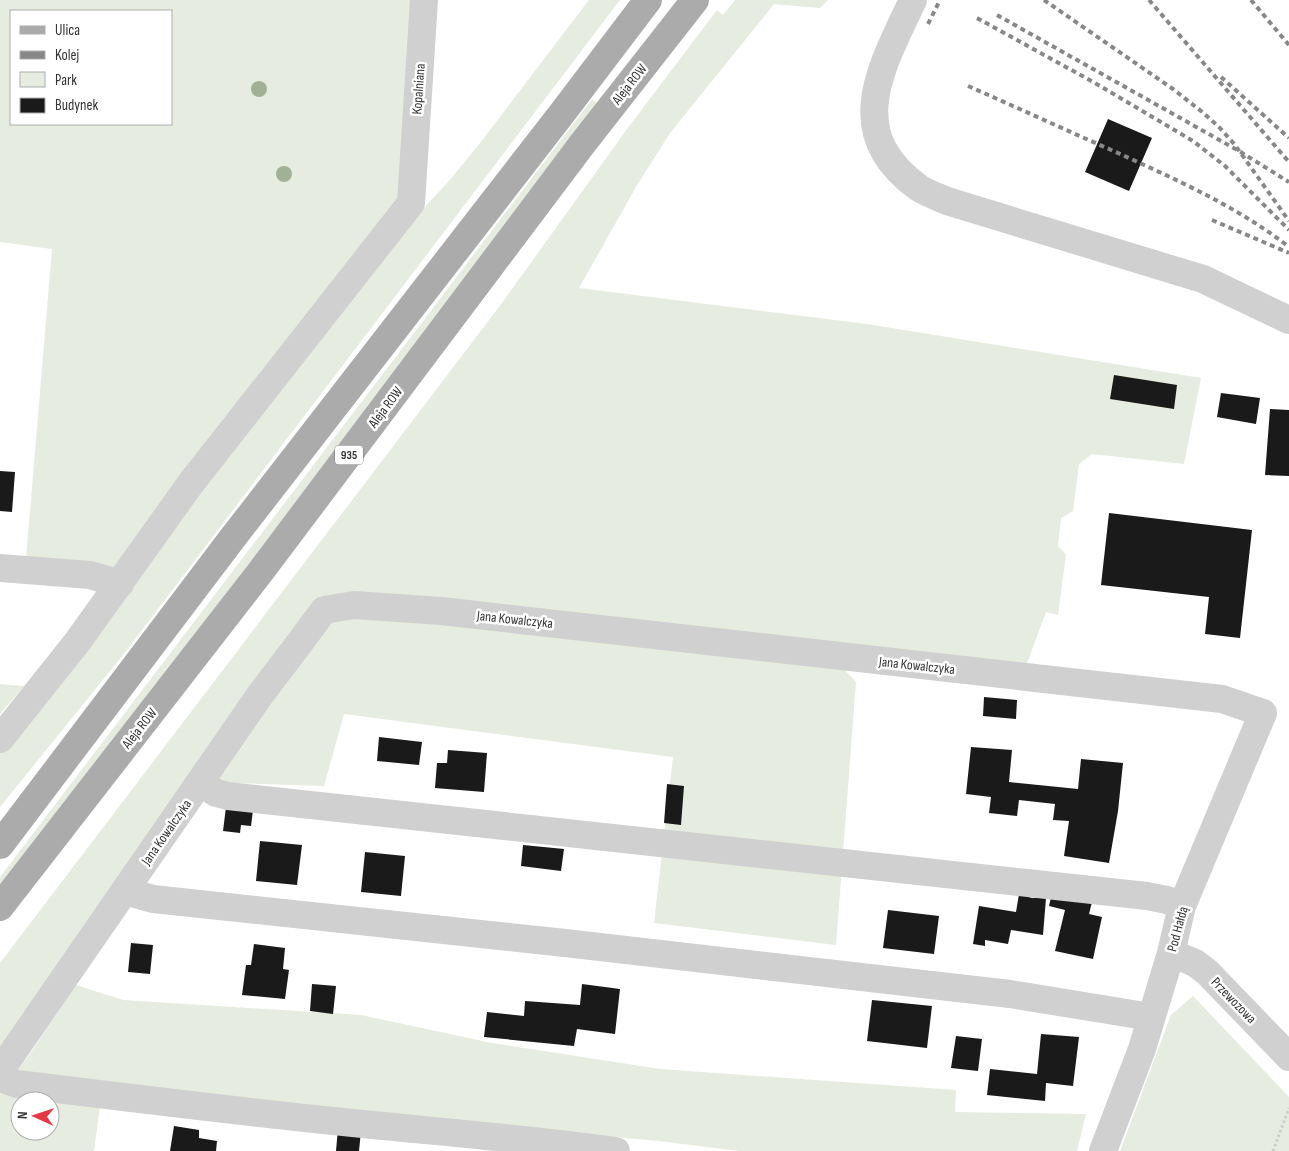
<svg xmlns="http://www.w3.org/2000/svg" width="1289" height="1151" font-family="'Sofia Sans Condensed',sans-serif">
<rect width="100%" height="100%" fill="#fff"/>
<!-- green -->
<path fill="#e6ecdf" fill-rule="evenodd" d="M0 0H418L403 201 119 569 26 559 52 249 0 242ZM11 11H171V124H11Z
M589 0H620L123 655 0 807V752L167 534 405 228 449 181 477 147Z
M735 0H828L820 8 774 4 670 133 636 187 579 288 867 324 1201 378 1184 464 1092 454 1079 464 1073 511 1061 518 1058 546 1066 555 1058 615 1046 612 1026 666 819 643 856 682 836 945 654 923 673 757 344 714 324 786 200 782 341 597 320 596 0 1058V963L499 307 630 125 717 10 723 15Z
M592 99 598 104 0 891V877Z
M0 684 24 686 0 714Z
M76 985 123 1000 361 1015 492 1043 660 1069 956 1090 955 1112 1086 1114 1077 1151H739L659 1141 102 1091 94 1151H0V1094L29 1055ZM20 1101H50V1131H20Z
M1193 996 1289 1097V1151H1120L1171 1015Z"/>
<!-- building -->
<path fill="#1a1a1a" d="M1108 119 1152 138 1129 191 1085 172Z
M1114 375 1177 385 1174 409 1110 399Z
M1221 393 1260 398 1256 424 1217 417Z
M1270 409 1289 410V476L1265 475Z
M0 471 15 472 12 512 0 511Z
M1109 513 1252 530 1240 638 1205 634 1209 597 1101 585Z
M984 697 1017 700 1016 719 983 716Z
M379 737 422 742 419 765 377 761Z
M971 747 1012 750 1009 782 1078 789 1081 759 1123 763 1118 811 1109 863 1064 856 1069 821 1053 820 1055 804 1019 800 1017 816 989 813 991 797 966 794Z
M448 750 487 753 484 792 435 788 437 763H447Z
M667 784 684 786 681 825 664 823Z
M226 807 253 810 251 826 241 825 240 833 223 831Z
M260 841 302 845 297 885 256 881Z
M523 845 564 849 561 871 521 866Z
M365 852 405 856 401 896 361 892Z
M1052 893 1092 902 1089 914 1102 917 1093 959 1055 951 1065 910 1049 906Z
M1019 894 1032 898H1046L1043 935 1011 930 1008 944 985 940V946L973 944 979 906 1016 912Z
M888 910 939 916 934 954 883 948Z
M131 943 153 945 150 974 128 972Z
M254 944 285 948 283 969 289 970 285 999 242 995 246 965H251Z
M312 984 336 986 333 1014 310 1011Z
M582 984 620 989 615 1034 577 1029 574 1046 484 1037 487 1012 524 1016 525 1001 580 1005Z
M872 1000 932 1006 927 1048 867 1041Z
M1041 1034 1079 1037 1073 1086 1046 1083 1045 1101 987 1095 990 1069 1037 1074Z
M956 1036 982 1039 978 1071 951 1068Z
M174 1126 199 1130V1138L217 1141 216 1151H170Z
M338 1128 361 1131 359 1151H336Z"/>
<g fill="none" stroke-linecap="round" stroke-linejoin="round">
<!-- path -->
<path stroke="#cdcdcd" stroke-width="3" stroke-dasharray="2.5 2.5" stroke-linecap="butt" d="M1273 1151 1289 1108"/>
<!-- minor -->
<path stroke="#d0d0d0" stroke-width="28" d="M913 0C881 68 842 133 919 188 927 193 938 197 947 201L1203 279 1289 320
M0 568 90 575 120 584
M0 739 78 641 191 483 411 203 424 0
M200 782 216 793 228 796 1147 896 1167 900 1182 906
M125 891 153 899 565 943 1010 994 1151 1017
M1171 953 1195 963 1207 972 1289 1057
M0 1071 260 695 295 649 324 610 354 605 441 611 1222 699 1263 713 1182 906 1171 953 1142 1049 1103 1151
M0 1078 17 1084C122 1097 228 1110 333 1121 428 1131 522 1138 616 1151"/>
<!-- major -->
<path stroke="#ababab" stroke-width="28" d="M0 845 231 540 563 112 648 0
M0 907 261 571 583 143 695 0"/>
<!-- rail -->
<path stroke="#888" stroke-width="4" stroke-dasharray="5 4" stroke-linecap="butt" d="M1044 0 1173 89 1201 111 1219 127 1235 145 1289 221
M1149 0 1289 162
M1251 0 1289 45
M997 15 1239 151 1289 182
M977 18 1095 83 1193 141 1225 166 1289 230
M928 24 940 0
M1221 77 1289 138
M968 86C1018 108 1068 131 1118 153 1177 180 1238 207 1289 247
M1212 220 1289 253"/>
</g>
<!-- trees -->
<g fill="#a2b095">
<circle cx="259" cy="89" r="8"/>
<circle cx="284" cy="174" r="8"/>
</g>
<g text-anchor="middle" stroke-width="5" stroke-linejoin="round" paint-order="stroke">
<!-- shield labels -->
<rect fill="#fff" stroke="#707070" stroke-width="1" x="335" y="445.5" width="28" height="19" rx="4"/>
<g font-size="12" font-weight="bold" fill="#333">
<text x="349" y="459">935</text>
</g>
<!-- street labels -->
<g font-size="14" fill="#333" stroke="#fff">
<text transform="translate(629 84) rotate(-52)" y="5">Aleja ROW</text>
<text transform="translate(418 89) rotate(-86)" y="5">Kopalniana</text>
<text transform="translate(385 407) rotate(-53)" y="5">Aleja ROW</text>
<text transform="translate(515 619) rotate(6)" y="5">Jana Kowalczyka</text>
<text transform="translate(917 665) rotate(6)" y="5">Jana Kowalczyka</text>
<text transform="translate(139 728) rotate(-52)" y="5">Aleja ROW</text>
<text transform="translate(166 832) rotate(-55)" y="5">Jana Kowalczyka</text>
<text transform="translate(1177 929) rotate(-75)" y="5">Pod Hałdą</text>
<text transform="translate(1234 1000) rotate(46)" y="5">Przewozowa</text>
</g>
</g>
<!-- legend -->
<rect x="10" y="10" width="162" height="115" fill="#ffffff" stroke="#adadad"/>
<rect x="20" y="26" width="25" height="8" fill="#ababab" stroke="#adadad"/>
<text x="55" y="35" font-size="15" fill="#333333">Ulica</text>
<rect x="20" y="51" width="25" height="8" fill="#888888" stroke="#adadad"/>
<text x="55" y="60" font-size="15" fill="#333333">Kolej</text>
<rect x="20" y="72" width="25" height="15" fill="#e6ecdf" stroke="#adadad"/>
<text x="55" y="85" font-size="15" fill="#333333">Park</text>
<rect x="20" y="98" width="25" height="15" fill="#1a1a1a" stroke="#adadad"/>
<text x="55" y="110" font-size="15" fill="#333333">Budynek</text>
<!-- north arrow -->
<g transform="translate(35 1116) rotate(273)"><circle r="24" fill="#ffffff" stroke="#adadad"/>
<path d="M0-4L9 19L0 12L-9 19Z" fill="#e63946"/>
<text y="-8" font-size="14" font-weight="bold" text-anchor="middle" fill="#333333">N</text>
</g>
</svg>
